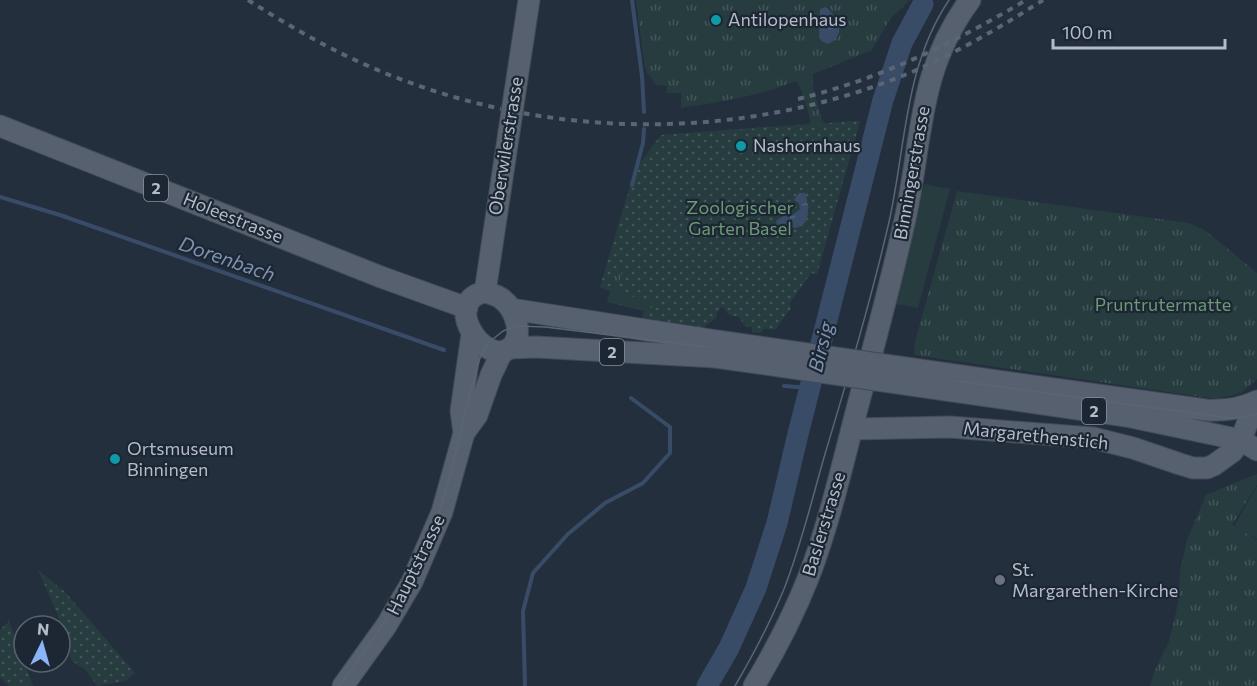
<svg xmlns="http://www.w3.org/2000/svg" width="1257" height="686" font-family="Commissioner,sans-serif">
<defs>
<pattern id="park-tufts" width="24" height="20" patternUnits="userSpaceOnUse" patternTransform="scale(1.5)"><rect width="24" height="20" fill="#263c3f"/><path d="M3 7l-1-3M5 7V3M7 7l1-3M15 17l-1-3M17 17v-4M19 17l1-3" fill="none" stroke="#435659"/></pattern>
<pattern id="garden-dots" width="8" height="8" patternUnits="userSpaceOnUse" patternTransform="scale(1.5)"><rect width="8" height="8" fill="#263c3f"/><path d="M2 2h.1M6 6h.1" fill="none" stroke="#435659" stroke-width="1.8" stroke-linecap="round"/></pattern>
<pattern id="water-ripples" width="26" height="14" patternUnits="userSpaceOnUse" patternTransform="scale(1.5)"><rect width="26" height="14" fill="#394c67"/><path d="M2 4q2-2 4 0t4 0M15 11q2-2 4 0t4 0" fill="none" stroke="#53647b"/></pattern>
</defs>
<rect width="100%" height="100%" fill="#242f3e"/>
<!-- grass -->
<path fill="#263c3f" d="M924 184 950 189 918 308 895 304Z
M1257 486V539L1234 526Z"/>
<!-- park -->
<path fill="url(#park-tufts)" d="M636 0H910L890 19 872 50 813 74V88L822 120 825 123 860 121 817 274 811 273 789 304 791 308 775 330 765 328 760 333 752 332V327L745 326 739 317 729 315 722 306 717 312 716 318 641 321 644 311 607 302 610 291 600 287 638 160 642 161 661 135 809 124 811 122 802 91 796 81C759 96 720 102 681 108V93H666L667 86 656 85 645 69Z
M957 191 1189 223 1206 231 1257 273V379L1242 392 1217 399 914 355 915 342Z
M1257 474V485L1232 525 1257 540V686H1150L1154 672 1169 641 1178 604 1180 571 1187 540 1206 495Z"/>
<!-- garden -->
<path fill="url(#garden-dots)" d="M860 121 817 274 811 273 789 304 791 308 775 330 765 328 760 333 752 332V327L745 326 739 317 729 315 722 306 717 312 716 318 699 331 648 322 653 301 617 293 622 270 615 269 610 291 600 287 638 160 642 161 661 135Z
M38 570 65 592 135 673 126 681 97 686 86 670 72 661 58 616Z
M9 621 33 686H9L0 677V630Z"/>
<!-- water -->
<path fill="url(#water-ripples)" d="M825 7C832 11 833 17 839 21 840 32 839 39 828 44L823 42 819 38 820 9Z
M799 193H805C813 218 806 236 777 224L776 221 786 214 788 218 800 209 799 203 794 200Z"/>
<g fill="none" stroke-linecap="round" stroke-linejoin="round">
<!-- stream -->
<path stroke="#394c67" stroke-width="4" d="M632 0 642 76 644 112
M632 185 643 143 644 129
M0 197 60 215 444 350
M784 386 810 388
M525 686 523 611 533 573 568 534 605 503 643 483 670 453V427L631 398"/>
<!-- river -->
<path stroke="#394c67" stroke-width="21" d="M707 686 729 648 756 588 777 523 798 434 883 100 902 43 923 4"/>
<defs>
<path id="major" d="M515 92 529 0
M0 126 381 277 467 308
M485 292C491 294 497 295 502 299 515 309 525 336 510 348 485 368 440 301 485 292Z
M485 292 509 132
M511 309 717 341
M510 348 536 347 715 357
M948 374 1206 410C1224 411 1241 409 1257 401
M946 390 1126 416 1241 440 1257 450
M852 429 950 427 1093 438 1133 448 1180 464 1193 468H1207L1214 465 1232 452 1241 440 1250 416 1257 405
M464 433 461 411 472 334
M343 686 386 626 412 582 442 512 464 433 477 415 491 375 502 352
M754 686C775 651 794 614 809 576 830 521 843 462 858 405 875 342 892 279 906 215 923 134 918 71 970 0"/>
</defs>
<!-- major casing -->
<use href="#major" stroke="#414a57" stroke-width="23"/>
<!-- major -->
<use href="#major" stroke="#56606e" stroke-width="21"/>
<!-- tram -->
<path stroke="#5a6575" stroke-width="1.5" d="M339 686C384 626 424 565 445 493 459 448 466 400 481 355L488 343 503 331 517 326 545 327 716 348 1229 418 1244 417 1257 414
M735 686C753 655 770 623 784 589 801 546 812 499 825 454 848 377 871 300 889 222 906 146 904 67 949 0"/>
<!-- rail -->
<path stroke="#5a6575" stroke-width="4" stroke-dasharray="6 6" stroke-linecap="butt" d="M248 0C283 22 318 43 355 60 529 141 735 146 912 72 958 52 1001 27 1043 0
M798 99C880 79 954 43 1026 0"/>
<defs>
<path id="major-bridge" d="M509 132 515 92
M717 341 948 374
M715 357 946 390"/>
</defs>
<!-- major-bridge casing -->
<use href="#major-bridge" stroke="#414a57" stroke-width="23" stroke-linecap="butt"/>
<!-- major-bridge -->
<use href="#major-bridge" stroke="#56606e" stroke-width="21"/>
</g>
<!-- markers -->
<g fill="#0f9aa8" stroke="#1d2633" stroke-width="2">
<circle cx="716" cy="20" r="6"/>
<circle cx="741" cy="146" r="6"/>
<circle cx="115" cy="459" r="6"/>
</g>
<circle fill="#6b7280" stroke="#1d2633" stroke-width="2" cx="1000" cy="580" r="6"/>
<g text-anchor="middle" stroke-width="4.5" stroke-linejoin="round" paint-order="stroke">
<!-- shield labels -->
<g fill="#1d2633" stroke="#878f9c" stroke-width="1.5">
<rect x="144" y="175" width="24" height="26" rx="4.5"/>
<rect x="600" y="339" width="24" height="26" rx="4.5"/>
<rect x="1082" y="398" width="24" height="26" rx="4.5"/>
</g>
<g font-size="16" font-weight="bold" fill="#b4bcc9">
<text x="156" y="194">2</text>
<text x="612" y="358">2</text>
<text x="1094" y="417">2</text>
</g>
<!-- poi labels -->
<g font-size="18" fill="#b4bcc9" stroke="#1d2633" text-anchor="start">
<text x="728" y="26">Antilopenhaus</text>
<text x="753" y="152">Nashornhaus</text>
<text x="127" y="455">Ortsmuseum<tspan x="127" dy="21">Binningen</tspan></text>
<text x="1012" y="576">St.<tspan x="1012" dy="21">Margarethen-Kirche</tspan></text>
</g>
<!-- street labels -->
<g font-size="18" fill="#b4bcc9" stroke="#1d2633">
<text transform="translate(506 146) rotate(-81)" y="6">Oberwilerstrasse</text>
<text transform="translate(912 173) rotate(-80)" y="6">Binningerstrasse</text>
<text transform="translate(233 218) rotate(22)" y="6">Holeestrasse</text>
<text transform="translate(1036 436) rotate(6)" y="6">Margarethenstich</text>
<text transform="translate(824 524) rotate(-73)" y="6">Baslerstrasse</text>
<text transform="translate(416 565) rotate(-64)" y="6">Hauptstrasse</text>
</g>
<!-- park labels -->
<g font-size="18" fill="#6b9a76" stroke="#1d2633">
<text x="740" y="214">Zoologischer<tspan x="740" dy="21">Garten Basel</tspan></text>
<text x="1163" y="311">Pruntrutermatte</text>
</g>
<!-- water labels -->
<g font-size="20" font-style="italic" fill="#7c92b1" stroke="#1d2633">
<text transform="translate(227 259) rotate(19)" y="7">Dorenbach</text>
<text transform="translate(821 347) rotate(-76)" y="7">Birsig</text>
</g>
</g>
<!-- north arrow -->
<g transform="translate(42 644) rotate(5)"><circle r="28" fill="#1d2633" stroke="#59626f" stroke-width="1.5"/>
<path d="M0-4.5L10 22L0 15L-10 22Z" fill="#8ab4f8"/>
<text y="-9" font-size="16" font-weight="bold" text-anchor="middle" fill="#b4bcc9">N</text>
</g>
<!-- scale -->
<path d="M1053 39v9h172v-9" fill="none" stroke="#b4bcc9" stroke-width="3"/>
<text x="1062" y="39" font-size="18" fill="#b4bcc9" stroke="#1d2633" stroke-width="4.5" paint-order="stroke">100 m</text>
</svg>
